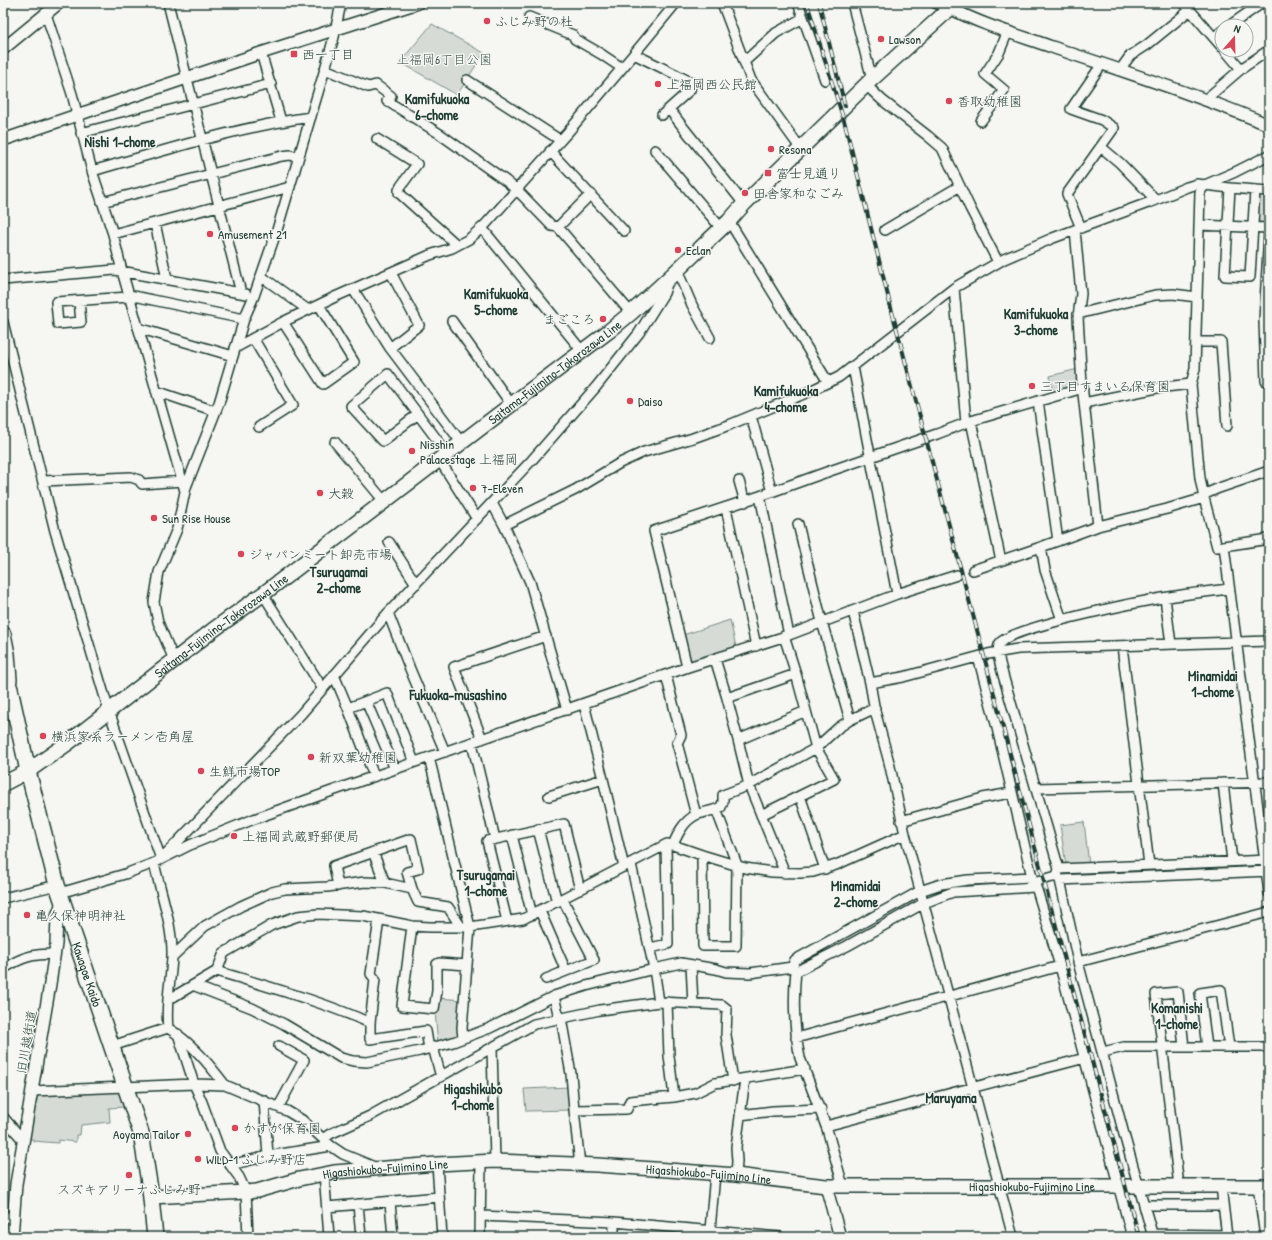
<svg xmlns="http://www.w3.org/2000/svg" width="1272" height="1240" font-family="'Patrick Hand','Klee One',sans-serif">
<rect width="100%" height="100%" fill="#f6f6f2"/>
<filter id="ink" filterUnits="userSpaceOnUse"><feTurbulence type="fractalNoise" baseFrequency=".025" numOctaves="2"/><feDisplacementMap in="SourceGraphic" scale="8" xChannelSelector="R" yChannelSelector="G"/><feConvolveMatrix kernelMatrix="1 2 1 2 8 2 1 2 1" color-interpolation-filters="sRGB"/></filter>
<g filter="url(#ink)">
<!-- green -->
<path fill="#d6dbd6" stroke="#7a8c85" d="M432 24 484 53 457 95 400 62Z
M1260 193 1269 194V224H1259L1257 221 1258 196Z
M1078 369 1080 386 1053 394 1050 376Z
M730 620 736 647 691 662 683 635Z
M1084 822 1089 865 1066 866 1060 825Z
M438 998 462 1000 458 1038 438 1044 435 1012Z
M570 1087 572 1110 526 1111 524 1089Z
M118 1089 124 1107 109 1108 110 1122 81 1125 80 1135H76V1142L58 1140V1143L33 1141V1139H29L36 1094Z"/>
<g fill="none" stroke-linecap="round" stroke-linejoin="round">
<defs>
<path id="minor" d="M168 3 241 293
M722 3 751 80 801 149
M798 3 825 80
M852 3 872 79
M935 3 950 8
M1184 3 1222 47
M46 14 72 94 92 171 113 234 122 271 185 491
M529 17 573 35 575 39 601 54 622 68
M1229 26 1262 3
M1214 37 1222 31
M1225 50 1241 69
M261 53 281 121
M634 54 691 82 690 90 662 115
M744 62 776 33 803 18
M325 69 368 87 376 85 391 96 387 101 440 134 506 181 519 192 552 226 558 227 591 194
M1120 70 1130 56 1147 45 1190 10
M467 80 560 140
M866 85 882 100 928 136 942 148 970 208 998 262
M1206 99 1241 69 1269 50
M669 109 683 127 744 204
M981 121 1004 90 985 74 999 53 1008 31
M81 133 271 84
M377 139 417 164 401 186 399 190V193L457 245
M1101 147 1120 163 1156 200
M655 150 721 228
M550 151 624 231
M1269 155 1235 172 1205 185 1200 192 1195 369 1191 384 1200 478 1204 498 1217 547 1269 539
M92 171C164 151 237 127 311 117
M1255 190 1250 277 1225 276 1230 188 1269 191
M102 202 282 156 290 155 298 157
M729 221 828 382
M155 223 167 279
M1199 225 1269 228
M558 227 631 313
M482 228 582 351
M1081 228 1067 194 1114 128 1102 120 1071 109 1102 64
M885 230 960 186
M1075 230 1081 294 1078 317 1082 385 1098 526
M113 234 290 187
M677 270 692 305 710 338
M261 276 308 310
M3 280 115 270 246 294
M954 288 966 423
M353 289 390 348 461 442
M129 295 244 319
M79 301 81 322 58 324 56 302 129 297
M1078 314 1155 295 1173 294 1197 297
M452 321 511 404
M3 322 55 531 109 711 161 859 301 714 388 613 532 460 596 387 639 333 664 293 668 281
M283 322 323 384 354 362 319 305
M138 328 233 356
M253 338 293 405 259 427
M1196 342H1221L1227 426
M235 348 283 322 337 296 430 255 452 248 469 239 485 225 568 132 634 54 676 3
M390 348 419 325 391 273
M853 367 897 594
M1266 381 1264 320 1269 232
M156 391 215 411
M1038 401 1058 541
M1084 403 1157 388 1191 384
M418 414 383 441 351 406 388 374 447 453
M751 416 772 492
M971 421 1001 561
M335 442 384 501
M439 459 477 519
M43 481 131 477 139 480 142 484 182 481
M739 481 745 502
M1203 495 1219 488 1269 471
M760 496 789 635
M492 503 504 525 530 582 567 710
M726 508 756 646
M504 525 575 490 620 463 644 452 693 438 729 425 806 393 839 377 954 288 1004 259 1053 238 1156 200 1187 187 1197 184 1230 188
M389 542 416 584
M1224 546 1269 893
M1041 547 1045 570 1062 620
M973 570 1041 547 1098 526 1167 509 1204 498
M263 594 323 689
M1165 598 1171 644
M853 611 870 683 903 677 988 654 1018 649 1269 641
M388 613 410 669 445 752
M1122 646 1149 865
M978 657 996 724 1032 877 1037 890 1060 966 1132 1237
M715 659 727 698 738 740 806 711
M174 660 158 622 154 602 159 572 177 529 186 487 219 403 244 319 254 296 277 230 325 69 334 37 341 3
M687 667 654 531 760 496 824 473 937 434 971 421 1083 388
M334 675 348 708
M666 675 681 735 677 743 696 815
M870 683 875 711 889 762 905 834 1013 1237
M727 698 796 674
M366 701 395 769
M584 704 603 779 624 867
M850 720 875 708
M482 739 454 667 546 636
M738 740 749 785 785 873
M472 743 495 839
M429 757 470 927 462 1028 463 1038
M374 776 348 708 387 693 414 762
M1223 783 1232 861
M1036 788 1269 782
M549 796 603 779
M800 796 825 869
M761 815 834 779 816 748 796 674 784 636
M901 821 983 798 1011 793
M538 829 557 902
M512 835 532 915
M673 845C678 833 684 821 696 815 704 812 713 811 721 807L723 802V795L749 785 816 748 838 728 850 720 822 622 798 524
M373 852 385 883
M702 855 703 946H736L737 865 716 809
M154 863C161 894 173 926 172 957 171 981 165 1004 168 1028
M631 864 654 969 659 1002 722 1005 727 1009 726 1035 733 1081
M1059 869 1269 860
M1060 880 1269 871
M1033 882 1057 876
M338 886 334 866 411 839 418 869 407 872 412 889
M60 893 125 874 154 863 190 845 254 819 332 791 688 667 789 635 897 594 957 575
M3 898 57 885
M540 911 566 971
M379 920 371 974 375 979 370 1023V1039L426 1031 429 1049
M507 921 487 841 564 824 580 890
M412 926 402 1006 434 1009 437 991V964L439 963 467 965
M650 948 668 944 666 845
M172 957 205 926 241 906 272 892 285 889 327 887 365 882 385 883 412 889 418 902 448 907 461 927
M1078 962 1269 912
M691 965 693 1004
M792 967 795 960 920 891 941 884 968 880 1032 877
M3 969C22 957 32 954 55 954
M796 970C793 999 794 1029 800 1058L827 1129 843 1186
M217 971C269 987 321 1001 370 1023
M546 979 594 960 563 900
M195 986 252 1008 284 1024 341 1058 353 1061 367 1062 420 1051 453 1042 490 1028 554 996 586 986 654 969 681 963 716 969 726 972 750 973 792 967 794 970H799L847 946 924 903 953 892 1035 887
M554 996 559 1018
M168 1000 217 971 224 953 272 925 298 916 318 914 363 916 412 926 430 927H470L523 919 667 844 673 845 702 855 745 868 772 872 800 873 813 872 836 865 905 834
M667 1002 669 1056 674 1097
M561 1018 571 1074 574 1110
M178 1034 194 1084 202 1102 220 1151 239 1177 246 1192 248 1237
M796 1038 1060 966
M112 1046 168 1028C192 1043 208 1063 225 1085
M279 1046 304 1060 279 1106
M433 1047 441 1077
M1207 1047 1200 993 1221 990 1229 1047
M492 1048 495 1161
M1103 1052 1124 1047H1269
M32 1091 194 1084 225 1085 287 1111 302 1120 331 1146 343 1154 372 1166 373 1169
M264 1100 268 1156
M740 1115 773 1111 821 1109
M3 1117 23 1140
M826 1126 1085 1058
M323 1139 330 1134 370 1116 534 1024 600 1010 659 1002
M437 1164 442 1237
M230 1165 268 1156 331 1146
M580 1165 574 1110 627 1109 630 1101 674 1097 695 1093 715 1083 805 1069
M324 1173 329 1237
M736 1175 737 1161 736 1147 745 1079
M1179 1186 1156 994 1178 992 1184 1047
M1221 1186 1227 1237
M1258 1186 1265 1237
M390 1202 393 1237
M358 1204 361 1237
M1145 1205H1223
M327 1207 439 1197
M3 1216 13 1219
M481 1216 614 1222 780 1237
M710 1230 715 1174
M1153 1234 1227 1235
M480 1237 481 1162
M614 1237V1222
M1153 1237 1125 1138 1078 962 1060 880 1057 876 1059 869 1003 675C1001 666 995 651 1000 643 1009 629 1129 604 1151 600 1177 595 1203 592 1229 589"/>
<path id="tertiary" d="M950 8C982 25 1018 35 1052 47 1125 72 1198 95 1269 125
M3 49 59 3
M3 140 261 53 418 3
M826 1186 840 1237
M12 1237 16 1184 50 984 56 944 57 916 63 900"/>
<g id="secondary">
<path id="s1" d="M151 1197 246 1192 257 1191 299 1179 334 1172 437 1164 495 1161 597 1165 668 1170 736 1175 826 1186H1269"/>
</g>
<g id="primary">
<path id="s2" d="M3 784 28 771 68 743 213 630 263 594 516 401 609 331 631 313 668 279 729 221 744 204 872 79 956 3"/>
</g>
<g id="trunk">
<path d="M3 634 7 654 9 680"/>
<path id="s3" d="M3 669 10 689 28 771 57 885 141 1133 150 1189 155 1237"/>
</g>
</defs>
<!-- minor casing -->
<use href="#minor" stroke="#1f3d34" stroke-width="12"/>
<!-- tertiary casing -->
<use href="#tertiary" stroke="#1f3d34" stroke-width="14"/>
<!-- secondary casing -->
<use href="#secondary" stroke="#1f3d34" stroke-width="16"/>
<!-- primary casing -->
<use href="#primary" stroke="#1f3d34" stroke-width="17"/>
<!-- trunk casing -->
<use href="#trunk" stroke="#1f3d34" stroke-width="18"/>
<!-- minor -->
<use href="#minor" stroke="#f6f6f2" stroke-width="9"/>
<!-- tertiary -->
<use href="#tertiary" stroke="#f6f6f2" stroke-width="11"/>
<!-- secondary -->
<use href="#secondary" stroke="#f6f6f2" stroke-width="13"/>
<!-- primary -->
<use href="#primary" stroke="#f6f6f2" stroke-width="14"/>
<!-- trunk -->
<use href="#trunk" stroke="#f6f6f2" stroke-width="15"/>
<defs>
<path id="rail" d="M807 3 845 124 890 304 1139 1237
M819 3 845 106"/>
</defs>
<!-- rail casing -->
<use href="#rail" stroke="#1f3d34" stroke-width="4"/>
<!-- rail -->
<use href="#rail" stroke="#f6f6f2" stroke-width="2.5" stroke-dasharray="8" stroke-linecap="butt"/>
</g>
</g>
<!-- markers -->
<g fill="#d1495b" stroke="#f6f6f2" stroke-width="1.5">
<circle cx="487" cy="21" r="4"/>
<circle cx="881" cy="39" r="4"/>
<rect x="290" y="50" width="8" height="8" rx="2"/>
<circle cx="658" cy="84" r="4"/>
<circle cx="949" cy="101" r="4"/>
<circle cx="771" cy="149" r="4"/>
<rect x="764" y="169" width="8" height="8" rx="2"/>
<circle cx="745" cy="193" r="4"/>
<circle cx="210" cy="234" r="4"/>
<circle cx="678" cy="250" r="4"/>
<circle cx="603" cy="319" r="4"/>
<circle cx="1032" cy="386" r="4"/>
<circle cx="630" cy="401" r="4"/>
<circle cx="412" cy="451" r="4"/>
<circle cx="473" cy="488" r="4"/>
<circle cx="320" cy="493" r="4"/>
<circle cx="154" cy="518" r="4"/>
<circle cx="241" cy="554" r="4"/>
<circle cx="43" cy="736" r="4"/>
<circle cx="311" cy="757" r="4"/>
<circle cx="201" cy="771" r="4"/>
<circle cx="234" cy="836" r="4"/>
<circle cx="27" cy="915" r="4"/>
<circle cx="235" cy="1128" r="4"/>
<circle cx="188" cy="1134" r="4"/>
<circle cx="198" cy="1159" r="4"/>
<circle cx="129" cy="1175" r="4"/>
</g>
<g text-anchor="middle" stroke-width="3" stroke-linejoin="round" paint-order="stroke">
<!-- poi labels -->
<g font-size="13" fill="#1f3d34" stroke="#f6f6f2" text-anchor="start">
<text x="495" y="26">ふじみ野の杜</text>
<text x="889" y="44">Lawson</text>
<text x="302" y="59">西一丁目</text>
<text x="666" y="89">上福岡西公民館</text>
<text x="957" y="106">香取幼稚園</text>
<text x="779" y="154">Resona</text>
<text x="776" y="178">富士見通り</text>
<text x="753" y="198">田舎家和なごみ</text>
<text x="218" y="239">Amusement 21</text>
<text x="686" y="255">Eclan</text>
<text x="595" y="324" text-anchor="end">まごころ</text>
<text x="1040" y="391">三丁目すまいる保育園</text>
<text x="638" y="406">Daiso</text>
<text x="420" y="449">Nisshin<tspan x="420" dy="15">Palacestage 上福岡</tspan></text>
<text x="481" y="493">7-Eleven</text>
<text x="328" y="498">大穀</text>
<text x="162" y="523">Sun Rise House</text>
<text x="249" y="559">ジャパンミート卸売市場</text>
<text x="51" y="741">横浜家系ラーメン壱角屋</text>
<text x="319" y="762">新双葉幼稚園</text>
<text x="209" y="776">生鮮市場TOP</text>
<text x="242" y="841">上福岡武蔵野郵便局</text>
<text x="35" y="920">亀久保神明神社</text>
<text x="243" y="1133">かすが保育園</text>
<text x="180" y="1139" text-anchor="end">Aoyama Tailor</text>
<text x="206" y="1164">WILD-1 ふじみ野店</text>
<text x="129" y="1194" text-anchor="middle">スズキアリーナふじみ野</text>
</g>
<!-- park labels -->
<g font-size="13" fill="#445d54" stroke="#f6f6f2">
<text x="444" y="64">上福岡6丁目公園</text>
</g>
<!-- street labels -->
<g font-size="13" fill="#1f3d34" stroke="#f6f6f2">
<text dy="5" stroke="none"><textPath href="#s2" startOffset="689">Saitama-Fujimino-Tokorozawa Line</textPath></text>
<text dy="5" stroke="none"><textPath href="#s2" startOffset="270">Saitama-Fujimino-Tokorozawa Line</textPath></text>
<text dy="5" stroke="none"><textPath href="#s3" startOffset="317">Kawagoe Kaido</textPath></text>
<text transform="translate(26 1042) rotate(-80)" y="5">旧川越街道</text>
<text dy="5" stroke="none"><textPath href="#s1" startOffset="237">Higashiokubo-Fujimino Line</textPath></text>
<text dy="5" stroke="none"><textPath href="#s1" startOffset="561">Higashiokubo-Fujimino Line</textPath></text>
<text dy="5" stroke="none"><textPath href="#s1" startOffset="885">Higashiokubo-Fujimino Line</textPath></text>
</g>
<!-- neighbourhood labels -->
<g font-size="14" font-weight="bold" fill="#1f3d34" stroke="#f6f6f2">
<text x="437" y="104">Kamifukuoka<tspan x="437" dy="16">6-chome</tspan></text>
<text x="120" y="147">Nishi 1-chome</text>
<text x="496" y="299">Kamifukuoka<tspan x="496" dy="16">5-chome</tspan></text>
<text x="1036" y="319">Kamifukuoka<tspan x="1036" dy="16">3-chome</tspan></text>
<text x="786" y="396">Kamifukuoka<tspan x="786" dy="16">4-chome</tspan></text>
<text x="339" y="577">Tsurugamai<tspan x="339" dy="16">2-chome</tspan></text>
<text x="1213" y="681">Minamidai<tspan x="1213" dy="16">1-chome</tspan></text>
<text x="458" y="700">Fukuoka-musashino</text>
<text x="486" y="880">Tsurugamai<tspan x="486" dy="16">1-chome</tspan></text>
<text x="856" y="891">Minamidai<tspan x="856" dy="16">2-chome</tspan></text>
<text x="1177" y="1013">Komanishi<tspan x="1177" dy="16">1-chome</tspan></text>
<text x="473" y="1094">Higashikubo<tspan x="473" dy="16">1-chome</tspan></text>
<text x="951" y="1103">Maruyama</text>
</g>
</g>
<!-- margin -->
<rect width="1272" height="1240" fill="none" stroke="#f6f6f2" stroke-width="16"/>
<rect x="8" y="8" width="1256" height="1224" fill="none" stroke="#1f3d34" stroke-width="1.5" filter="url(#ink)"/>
<!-- north arrow -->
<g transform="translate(1234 38) rotate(20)"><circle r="19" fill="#f6f6f2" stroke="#a0aca6"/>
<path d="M0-3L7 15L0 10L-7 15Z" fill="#d1495b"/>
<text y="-6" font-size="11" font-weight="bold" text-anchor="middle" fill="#1f3d34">N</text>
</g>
</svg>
